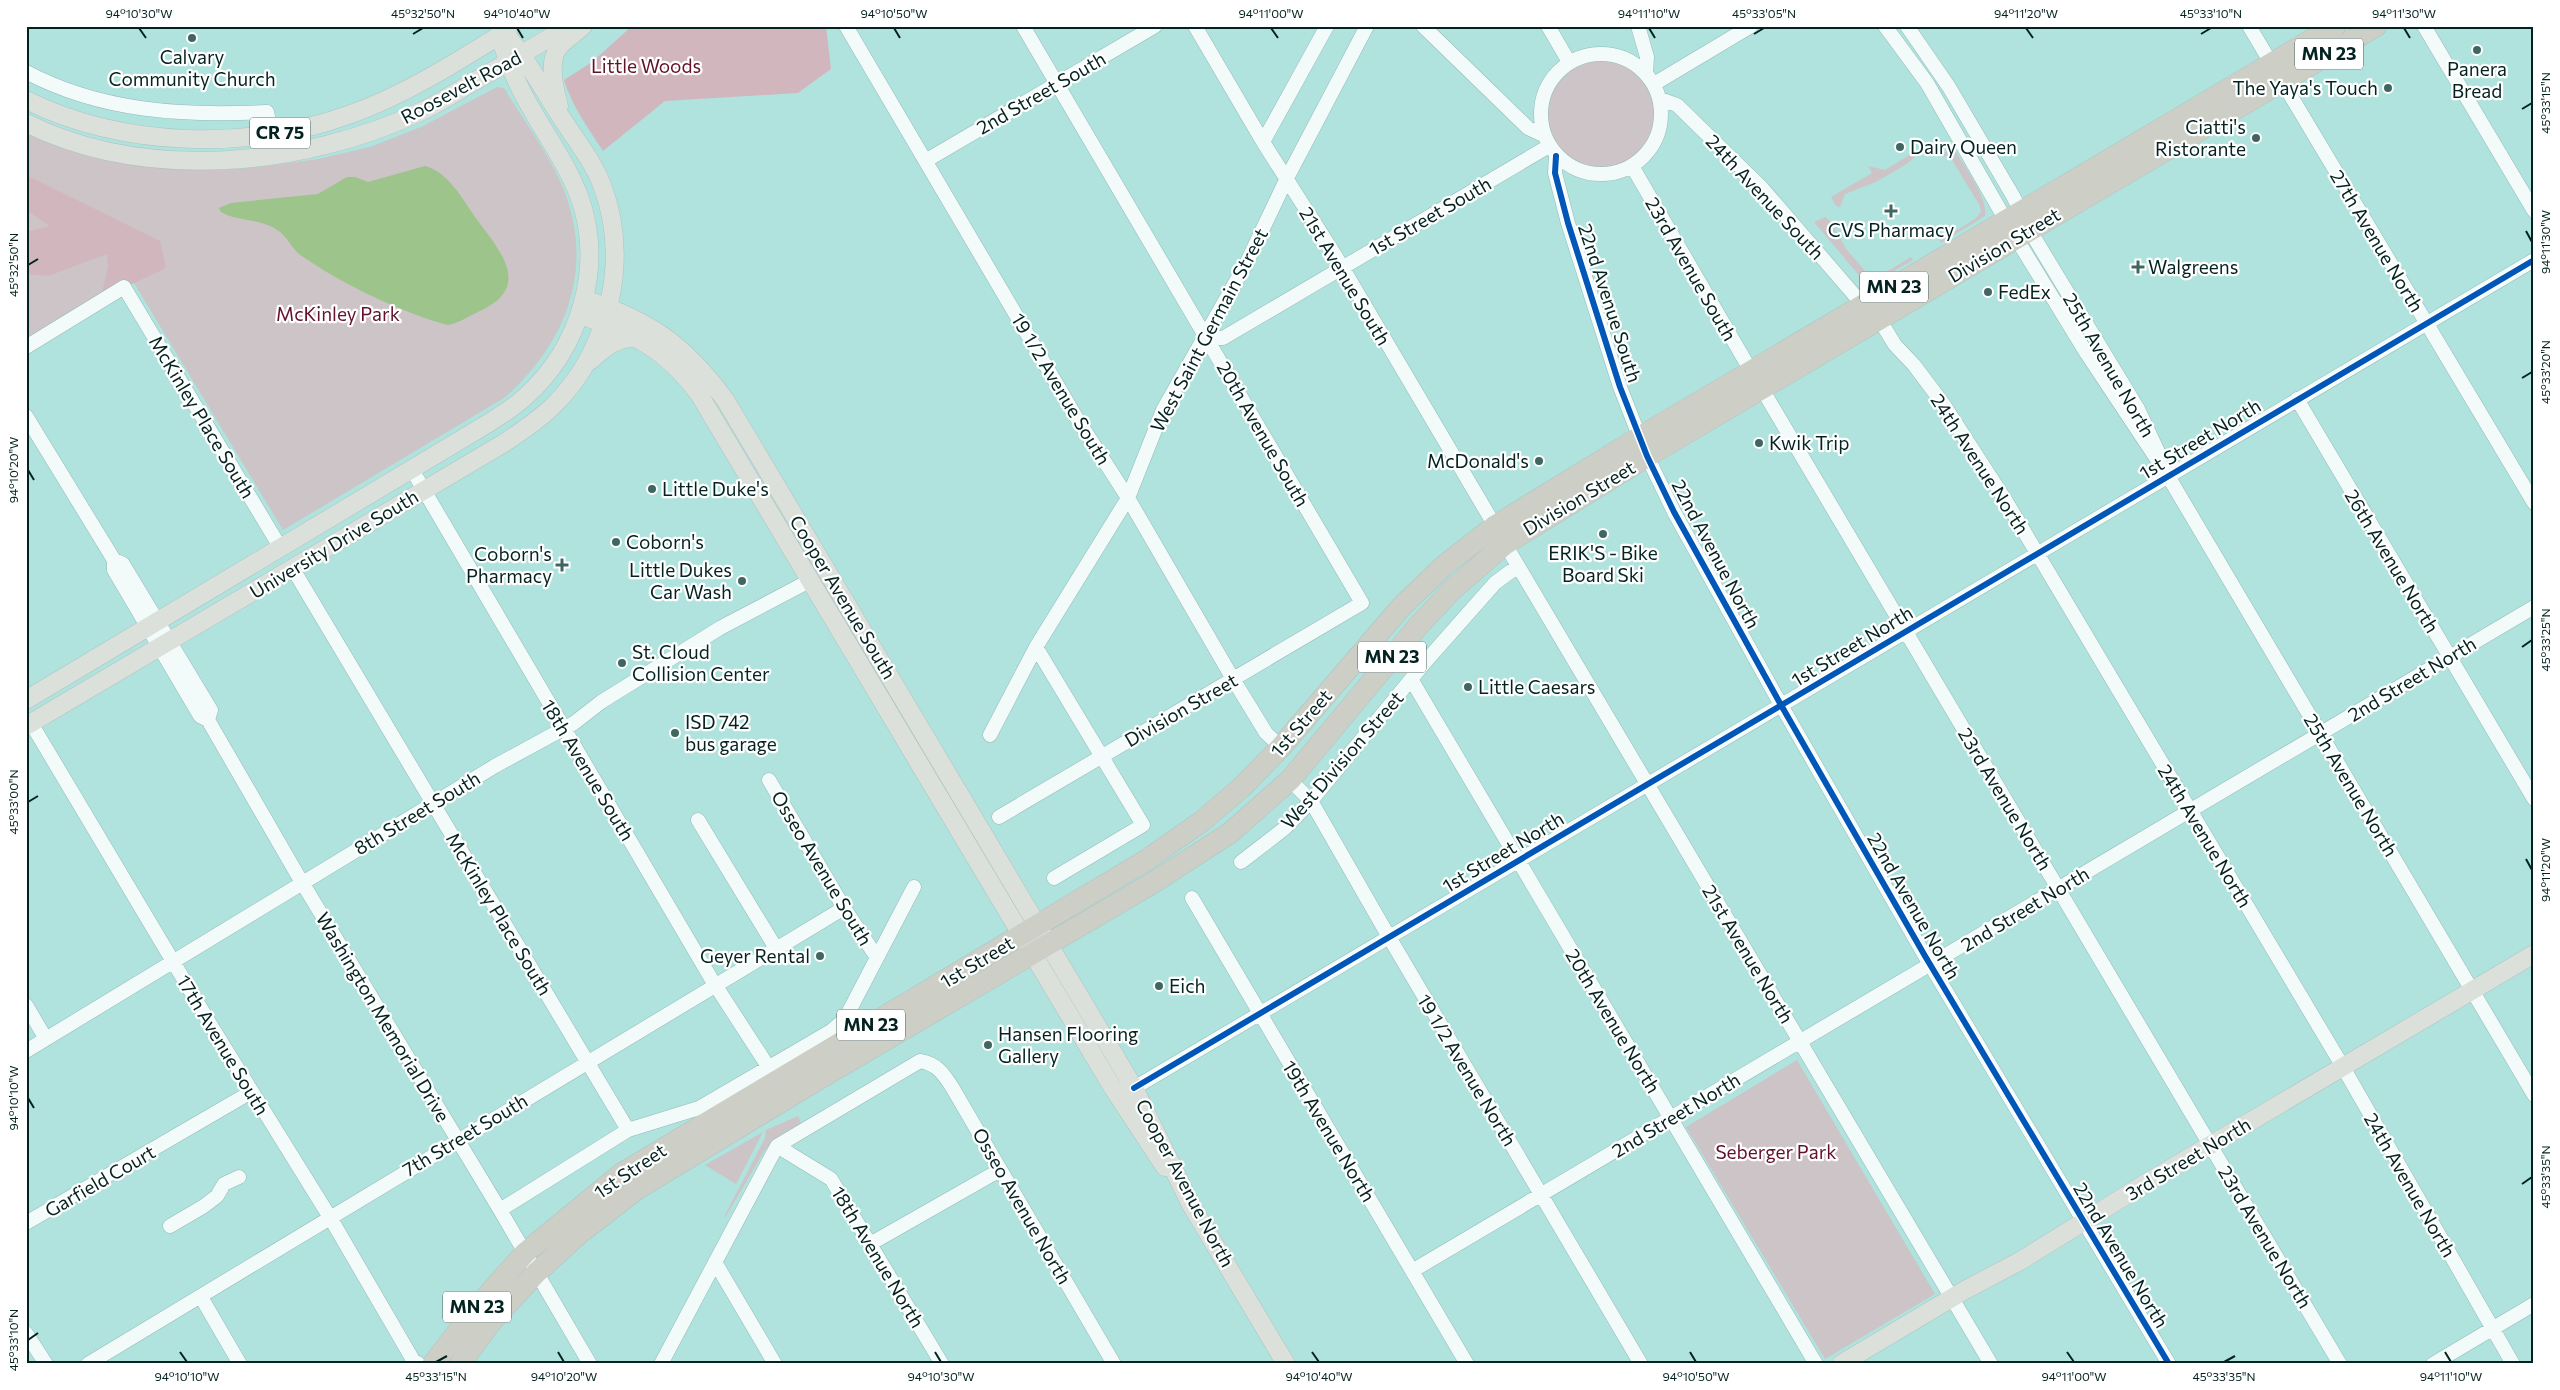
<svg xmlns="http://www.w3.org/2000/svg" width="2560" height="1390" font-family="Commissioner,sans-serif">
<rect width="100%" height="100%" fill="#b0e3de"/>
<!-- green -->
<path fill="#ccc4c6" d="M1548 115a54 54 0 1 1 108 0a54 54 0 1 1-108 0Z
M497 87 504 88C523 119 551 157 564 190 595 270 566 344 504 398L283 530 134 283 26 344V130L153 166 221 170 260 167 318 159 370 147 421 127Z
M1953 147C1962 163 1989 199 1985 216L1941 243 1935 234 1941 240 1975 219 1981 212 1980 206 1949 155 1943 157 1941 155Z
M1921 148H1924L1923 151 1905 165 1876 182 1845 194 1840 207 1836 206 1831 197 1872 173 1868 166 1885 170Z
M1825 217 1829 220 1847 250 1873 280 1911 257 1913 260 1868 286 1814 222Z
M1797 1060 1935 1294 1825 1359 1686 1127Z
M798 1116 801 1123 778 1137 765 1150 726 1216 724 1217 765 1138 766 1130Z
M763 1132 736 1184 705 1165Z"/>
<!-- forest -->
<path fill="#d1b6be" d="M632 26H826L831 69 798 93 665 101 603 151C588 128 572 106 564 80L592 62Z
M26 175 160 241 166 268 134 283 102 293 108 267 107 254 48 276 26 274V232L50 226 26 210Z"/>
<!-- water -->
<path fill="#9dc48b" d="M425 166C448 172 462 198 475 217 499 250 534 286 480 311 469 316 459 323 448 325 402 313 338 282 299 254 291 247 287 237 279 231 262 218 238 222 221 212L219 208 231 203 318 194 347 177H355L368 182Z"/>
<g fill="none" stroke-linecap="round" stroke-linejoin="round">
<defs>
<path id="minor" d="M846 26 1076 417 1128 498 1233 679 1266 733 1281 747
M1195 26 1263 142 1335 255 1495 526
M1423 26 1528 128 1543 135
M1548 26 1569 62
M1638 26 1647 57 1646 72
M1885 26 1927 83 2016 238 2087 354 2168 476 2534 1095
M1907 26 1949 87 2013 196 2035 239 2138 409 2159 454
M2249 26 2534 503
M2424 26 2534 211
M1541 114a60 60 0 1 1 120 0a60 60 0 1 1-120 0Z
M26 72C102 112 183 116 267 112L272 135
M1654 84 1751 26
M1660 99 1677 105 1762 188 1863 305
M1263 142 1327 26
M1556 156 1555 173 1568 223 1620 387 1647 456 1674 512 1781 705 1925 956 2169 1364
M927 160 1155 26
M1632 166 1751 371
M1879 319 1895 345 1914 365 1944 405 2006 501 2343 1067 2513 1364
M1206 337 1223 338 1549 146
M26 347 124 287 280 547
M1762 389 2340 1364
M2297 399 2534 799
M26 416 114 560V570L200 716 208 720 297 874 500 1210 590 1364
M411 468 712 980 769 1068
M1505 544 1991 1364
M114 560 123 564 211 710 208 720
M293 569 628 1130
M1036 647 1143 825 1054 878
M1411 679 1816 1364
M31 723 212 1027 331 1219 413 1360 419 1364
M990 735 1036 647 1128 498 1163 410 1247 262 1287 178 1367 26
M769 780 844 908 876 956
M1290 780 1311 801 1389 937 1641 1364
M999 817 1362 603 1023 26
M698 820 777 950
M1241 862 1285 828 1311 801 1426 661 1495 583 1518 566
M1192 898 1467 1364
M26 1005 46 1039
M26 1051 495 766 574 723 601 702 720 628 811 580
M1134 1088 2534 260
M777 1146 831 1179 942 1364
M500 1210 628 1130 699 1108 831 1031 845 1019 914 887
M26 1223 251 1092
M170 1226 204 1206 217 1196 224 1184 239 1177
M870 1244 1000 1170
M715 1262 775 1364
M1412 1271 2534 607
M201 1297 240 1364
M26 1333 46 1364
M88 1364 844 908
M661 1364 777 1146 920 1061C937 1064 943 1073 952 1087L1114 1364
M2433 1364 2534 1304"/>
<path id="major" d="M26 100C123 148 251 151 351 114 407 94 458 61 508 30
M559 106C555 90 547 62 559 47 565 39 576 33 583 26
M26 123C145 182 304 167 422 111 440 103 457 91 475 81 506 63 538 45 569 26
M584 299C651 321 685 345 726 401L1134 1088 1191 1205 1286 1364
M580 315C632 333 665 348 699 394L1111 1085 1165 1167
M590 361C604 348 619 335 639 339
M26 700 482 427C497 418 512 409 525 397 580 348 605 266 579 196 565 159 539 126 521 90 512 72 505 53 499 34
M26 726 504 443C522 431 540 419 555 404 610 348 630 259 602 185 592 159 572 135 557 111 539 82 522 52 499 26
M1841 1364 1965 1290 2020 1261 2146 1183 2534 954"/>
<path id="highway" d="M433 1364 477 1307 525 1253 621 1174 1145 861 1201 822 1243 786 1281 747 1402 606 1446 564 1495 526 1640 437 2335 26
M460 1364 491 1322 536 1273 580 1233 637 1189 817 1080 1151 884 1230 833 1290 780 1419 625 1452 590 1505 544 1661 448 2376 26"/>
</defs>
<!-- minor casing -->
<use href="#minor" stroke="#92bbb7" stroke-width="15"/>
<!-- major casing -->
<use href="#major" stroke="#acc4c2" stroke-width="19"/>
<!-- highway casing -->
<use href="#highway" stroke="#acc4c2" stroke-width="22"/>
<!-- minor -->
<use href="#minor" stroke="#f3fbfa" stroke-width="14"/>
<!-- major -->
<use href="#major" stroke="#dce0db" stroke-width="18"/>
<!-- highway -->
<use href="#highway" stroke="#cdcfc7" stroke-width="21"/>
<defs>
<path id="cycleway" d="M1556 156 1555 173 1568 223 1620 387 1647 456 1674 512 1781 705 1925 956 2169 1364
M1134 1088 2534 260"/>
</defs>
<!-- cycleway casing -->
<use href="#cycleway" stroke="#fff" stroke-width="9"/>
<!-- cycleway -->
<use href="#cycleway" stroke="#0057b8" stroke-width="6"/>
</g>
<!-- ticks -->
<path fill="none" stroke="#042320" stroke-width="2" d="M139 28 146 38M517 28 523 38M894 28 900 38M1271 28 1278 38M1649 28 1655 38M2026 28 2033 38M2404 28 2410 38M413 34 423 28M1754 34 1764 28M2201 34 2211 28M2522 109 2532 103M2526 231 2532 242M28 265 38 259M2522 378 2532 372M28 470 34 480M2522 647 2532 640M28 802 38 796M2526 859 2532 870M28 1098 34 1108M2522 1184 2532 1177M28 1340 38 1333M180 1352 187 1362M558 1352 564 1362M935 1352 941 1362M1312 1352 1319 1362M1690 1352 1696 1362M2067 1352 2074 1362M2445 1352 2451 1362M436 1362 447 1356M2224 1362 2235 1356"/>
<!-- markers -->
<g fill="#406662" stroke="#fff" stroke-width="2">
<circle cx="192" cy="38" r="5"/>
<circle cx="2477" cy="50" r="5"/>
<circle cx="2388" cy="88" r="5"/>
<circle cx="2256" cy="138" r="5"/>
<circle cx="1900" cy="147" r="5"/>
<path d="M1888.5 203.5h5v5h5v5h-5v5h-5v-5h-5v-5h5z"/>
<path d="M2135.5 259.5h5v5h5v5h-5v5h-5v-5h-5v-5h5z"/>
<circle cx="1988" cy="292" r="5"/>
<circle cx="1759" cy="443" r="5"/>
<circle cx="1539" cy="461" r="5"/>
<circle cx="652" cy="489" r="5"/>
<circle cx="1603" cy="534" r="5"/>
<circle cx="616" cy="542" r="5"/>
<path d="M559.5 557.5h5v5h5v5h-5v5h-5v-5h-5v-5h5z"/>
<circle cx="742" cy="581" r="5"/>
<circle cx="622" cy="663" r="5"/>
<circle cx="1468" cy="687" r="5"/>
<circle cx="675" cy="733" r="5"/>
<circle cx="820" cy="956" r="5"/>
<circle cx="1159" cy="986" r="5"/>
<circle cx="988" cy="1045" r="5"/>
</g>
<g text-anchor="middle" stroke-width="4.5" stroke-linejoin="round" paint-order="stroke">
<!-- shield labels -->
<g fill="#fff" stroke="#4f6563" stroke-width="1">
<rect x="2295" y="38.5" width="68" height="31" rx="4"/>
<rect x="250" y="117.5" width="60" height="31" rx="4"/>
<rect x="1860" y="271.5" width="68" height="31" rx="4"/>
<rect x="1358" y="641.5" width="68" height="31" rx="4"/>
<rect x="837" y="1009.5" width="68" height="31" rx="4"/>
<rect x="443" y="1291.5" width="68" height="31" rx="4"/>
</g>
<g font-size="18" font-weight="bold" fill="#042320">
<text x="2329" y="60">MN 23</text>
<text x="280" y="139">CR 75</text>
<text x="1894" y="293">MN 23</text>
<text x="1392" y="663">MN 23</text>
<text x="871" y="1031">MN 23</text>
<text x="477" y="1313">MN 23</text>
</g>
<!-- poi labels -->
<g font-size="19" fill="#042320" stroke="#fff" text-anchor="start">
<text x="192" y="64" text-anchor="middle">Calvary<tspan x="192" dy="22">Community Church</tspan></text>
<text x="2477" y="76" text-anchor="middle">Panera<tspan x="2477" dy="22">Bread</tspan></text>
<text x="2378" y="95" text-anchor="end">The Yaya's Touch</text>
<text x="2246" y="134" text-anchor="end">Ciatti's<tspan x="2246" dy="22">Ristorante</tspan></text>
<text x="1910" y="154">Dairy Queen</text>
<text x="1891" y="237" text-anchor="middle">CVS Pharmacy</text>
<text x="2148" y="274">Walgreens</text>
<text x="1998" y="299">FedEx</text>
<text x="1769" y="450">Kwik Trip</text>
<text x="1529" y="468" text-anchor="end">McDonald's</text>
<text x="662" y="496">Little Duke's</text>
<text x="626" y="549">Coborn's</text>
<text x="1603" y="560" text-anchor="middle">ERIK'S - Bike<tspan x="1603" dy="22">Board Ski</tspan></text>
<text x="552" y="561" text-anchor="end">Coborn's<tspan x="552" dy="22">Pharmacy</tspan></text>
<text x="732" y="577" text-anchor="end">Little Dukes<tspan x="732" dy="22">Car Wash</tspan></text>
<text x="632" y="659">St. Cloud<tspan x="632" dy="22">Collision Center</tspan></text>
<text x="1478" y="694">Little Caesars</text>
<text x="685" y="729">ISD 742<tspan x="685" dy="22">bus garage</tspan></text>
<text x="810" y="963" text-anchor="end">Geyer Rental</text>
<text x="1169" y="993">Eich</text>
<text x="998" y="1041">Hansen Flooring<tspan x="998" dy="22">Gallery</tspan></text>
</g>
<!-- park labels -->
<g font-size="19" fill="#62122b" stroke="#fff">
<text x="646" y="73">Little Woods</text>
<text x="338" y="321">McKinley Park</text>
<text x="1776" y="1159">Seberger Park</text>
</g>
<!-- street labels -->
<g font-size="19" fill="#042320" stroke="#fff">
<text transform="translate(461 87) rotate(-28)" y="7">Roosevelt Road</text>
<text transform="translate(1041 93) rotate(-30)" y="7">2nd Street South</text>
<text transform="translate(1765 197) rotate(47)" y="7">24th Avenue South</text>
<text transform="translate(1430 216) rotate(-30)" y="7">1st Street South</text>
<text transform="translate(2377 241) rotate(59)" y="7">27th Avenue North</text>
<text transform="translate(2004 245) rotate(-31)" y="7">Division Street</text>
<text transform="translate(1691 269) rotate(60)" y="7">23rd Avenue South</text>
<text transform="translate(1345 276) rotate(59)" y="7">21st Avenue South</text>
<text transform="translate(1610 303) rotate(72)" y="7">22nd Avenue South</text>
<text transform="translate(1209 330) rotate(-62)" y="7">West Saint Germain Street</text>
<text transform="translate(2109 365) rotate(60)" y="7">25th Avenue North</text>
<text transform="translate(1061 389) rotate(59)" y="7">19 1/2 Avenue South</text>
<text transform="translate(202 417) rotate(59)" y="7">McKinley Place South</text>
<text transform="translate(1263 434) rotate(60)" y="7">20th Avenue South</text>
<text transform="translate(2200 439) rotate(-31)" y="7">1st Street North</text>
<text transform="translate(1980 464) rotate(57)" y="7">24th Avenue North</text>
<text transform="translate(1579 498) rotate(-31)" y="7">Division Street</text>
<text transform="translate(334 544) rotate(-31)" y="7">University Drive South</text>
<text transform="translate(1716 554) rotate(62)" y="7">22nd Avenue North</text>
<text transform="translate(2392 561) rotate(59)" y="7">26th Avenue North</text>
<text transform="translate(843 597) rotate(59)" y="7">Cooper Avenue South</text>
<text transform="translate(1852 646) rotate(-31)" y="7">1st Street North</text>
<text transform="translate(2412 679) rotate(-31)" y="7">2nd Street North</text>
<text transform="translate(1181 710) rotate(-30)" y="7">Division Street</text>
<text transform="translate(1301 723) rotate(-49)" y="7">1st Street</text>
<text transform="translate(1342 760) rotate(-49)" y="7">West Division Street</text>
<text transform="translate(588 770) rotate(59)" y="7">18th Avenue South</text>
<text transform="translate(2351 785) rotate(59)" y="7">25th Avenue North</text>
<text transform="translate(2005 799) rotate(59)" y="7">23rd Avenue North</text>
<text transform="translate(417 813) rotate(-31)" y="7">8th Street South</text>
<text transform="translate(2205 836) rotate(59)" y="7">24th Avenue North</text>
<text transform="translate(1503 852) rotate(-31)" y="7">1st Street North</text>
<text transform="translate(822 868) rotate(59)" y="7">Osseo Avenue South</text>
<text transform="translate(1914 906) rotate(60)" y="7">22nd Avenue North</text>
<text transform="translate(2025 909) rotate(-31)" y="7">2nd Street North</text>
<text transform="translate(499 914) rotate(59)" y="7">McKinley Place South</text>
<text transform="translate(1748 954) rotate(59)" y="7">21st Avenue North</text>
<text transform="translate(977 962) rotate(-31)" y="7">1st Street</text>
<text transform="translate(383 1017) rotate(59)" y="7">Washington Memorial Drive</text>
<text transform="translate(1613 1021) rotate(59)" y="7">20th Avenue North</text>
<text transform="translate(223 1045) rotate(59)" y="7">17th Avenue South</text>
<text transform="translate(1467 1070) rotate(59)" y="7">19 1/2 Avenue North</text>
<text transform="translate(1676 1115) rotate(-31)" y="7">2nd Street North</text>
<text transform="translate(1329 1131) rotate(59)" y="7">19th Avenue North</text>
<text transform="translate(465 1135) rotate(-31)" y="7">7th Street South</text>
<text transform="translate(2188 1159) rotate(-31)" y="7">3rd Street North</text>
<text transform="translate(630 1171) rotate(-34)" y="7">1st Street</text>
<text transform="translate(100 1181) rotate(-30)" y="7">Garfield Court</text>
<text transform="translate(1185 1183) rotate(62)" y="7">Cooper Avenue North</text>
<text transform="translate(2410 1185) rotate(60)" y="7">24th Avenue North</text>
<text transform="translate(1022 1206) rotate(60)" y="7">Osseo Avenue North</text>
<text transform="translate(2265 1237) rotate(59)" y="7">23rd Avenue North</text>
<text transform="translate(2121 1255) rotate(59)" y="7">22nd Avenue North</text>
<text transform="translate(878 1257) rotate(59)" y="7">18th Avenue North</text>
</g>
</g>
<!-- border -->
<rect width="2560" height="1390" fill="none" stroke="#ffffff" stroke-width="55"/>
<rect x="28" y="28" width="2504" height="1334" fill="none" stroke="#042320" stroke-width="2"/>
<g font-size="12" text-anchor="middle" fill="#042320">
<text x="139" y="18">94°10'30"W</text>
<text x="423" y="18">45°32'50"N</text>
<text x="517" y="18">94°10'40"W</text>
<text x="894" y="18">94°10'50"W</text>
<text x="1271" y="18">94°11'00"W</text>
<text x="1649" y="18">94°11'10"W</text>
<text x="1764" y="18">45°33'05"N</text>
<text x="2026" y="18">94°11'20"W</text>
<text x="2211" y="18">45°33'10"N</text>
<text x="2404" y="18">94°11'30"W</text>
<text transform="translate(2546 103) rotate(-90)" y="4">45°33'15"N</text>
<text transform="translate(2546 242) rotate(-90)" y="4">94°11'30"W</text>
<text transform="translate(14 265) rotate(-90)" y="4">45°32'50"N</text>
<text transform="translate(2546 372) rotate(-90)" y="4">45°33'20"N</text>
<text transform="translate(14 470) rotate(-90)" y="4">94°10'20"W</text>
<text transform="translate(2546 640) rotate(-90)" y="4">45°33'25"N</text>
<text transform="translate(14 802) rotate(-90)" y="4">45°33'00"N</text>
<text transform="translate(2546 870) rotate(-90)" y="4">94°11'20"W</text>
<text transform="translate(14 1098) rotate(-90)" y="4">94°10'10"W</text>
<text transform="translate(2546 1177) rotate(-90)" y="4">45°33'35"N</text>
<text transform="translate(14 1340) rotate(-90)" y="4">45°33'10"N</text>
<text x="187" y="1381">94°10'10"W</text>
<text x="436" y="1381">45°33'15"N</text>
<text x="564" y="1381">94°10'20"W</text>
<text x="941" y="1381">94°10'30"W</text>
<text x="1319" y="1381">94°10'40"W</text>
<text x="1696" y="1381">94°10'50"W</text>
<text x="2074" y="1381">94°11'00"W</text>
<text x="2224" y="1381">45°33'35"N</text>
<text x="2451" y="1381">94°11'10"W</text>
</g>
</svg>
